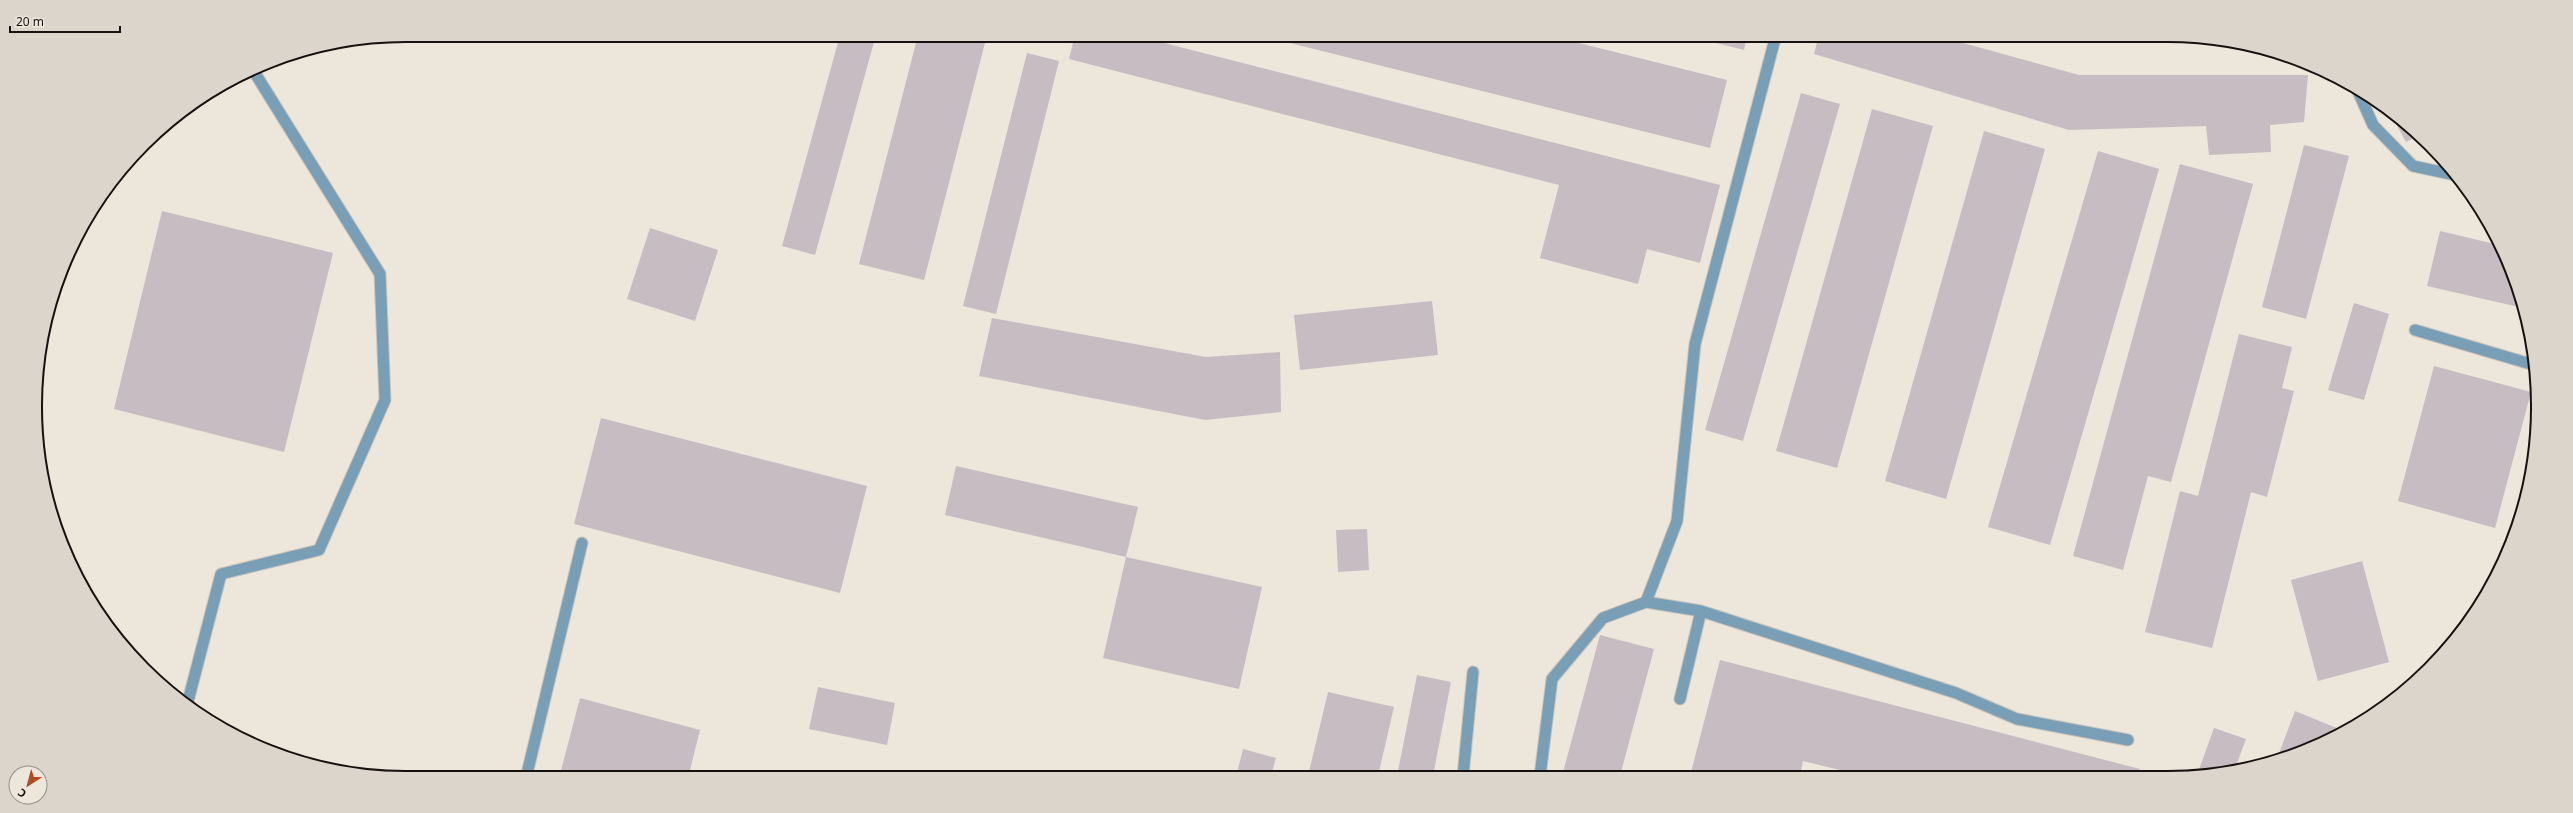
<svg xmlns="http://www.w3.org/2000/svg" width="2573" height="813" font-family="'Noto Sans',sans-serif">
<rect width="100%" height="100%" fill="#ede6db"/>
<!-- building -->
<path fill="#c8bcc3" d="M673 35H693L692 40Z
M840 35H876L815 255 782 246Z
M918 35H987L924 280 859 264Z
M1075 35H1133L1720 185 1700 263 1647 249 1638 284 1540 258 1559 185 1069 59Z
M1547 35 1727 80 1710 148 1262 36Z
M1684 35H1747L1744 50Z
M1819 35H1934L2079 75H2308L2304 122 2270 125 2271 152 2209 155 2206 126 2069 130 1814 54Z
M1027 53 1059 61 996 314 963 306Z
M1801 93 1840 104 1743 441 1705 430Z
M1872 109 1933 126 1837 468 1776 451Z
M2389 111 2419 135 2406 142Z
M1984 131 2045 149 1946 499 1885 481Z
M2304 145 2349 156 2306 319 2262 307Z
M2098 151 2159 169 2050 545 1988 527Z
M2180 164 2253 184 2171 482 2148 476 2123 570 2073 556Z
M162 211 333 253 284 452 114 409Z
M650 228 718 250 695 321 627 299Z
M2440 231 2499 245 2510 265 2523 308 2427 286Z
M1432 301 1438 355 1300 370 1294 315Z
M2354 303 2389 314 2364 400 2328 390Z
M992 318 1206 357 1280 352 1281 412 1205 420 979 376Z
M2239 334 2292 347 2282 388 2294 391 2267 497 2251 492 2212 648 2145 632 2180 491 2198 496Z
M2434 366 2531 392 2495 528 2398 501Z
M601 418 867 486 840 593 574 524Z
M956 466 1138 507 1126 557 945 515Z
M1367 529 1369 570 1338 572 1336 530Z
M1126 557 1262 587 1239 689 1103 658Z
M2362 561 2389 662 2318 681 2291 580Z
M1600 635 1654 649 1620 776H1562Z
M1720 660 2140 769 2138 775H1860L1803 761 1800 776H1690Z
M1417 675 1451 682 1433 776H1397Z
M818 687 895 703 887 745 809 729Z
M1328 692 1394 707 1378 776H1308Z
M580 698 700 730 688 778H559Z
M2295 711 2344 731 2331 740 2278 756Z
M2214 728 2246 739 2235 769 2215 775H2197Z
M1243 749 1276 758 1271 776 1236 777Z"/>
<g fill="none" stroke-linecap="round" stroke-linejoin="round">
<defs>
<path id="service" d="M2357 89 2373 125 2413 166 2455 175
M2415 330 2534 365
M1646 602 1677 521 1695 344 1776 35
M1680 699 1701 611 1956 693 2017 719 2128 740
M187 705 221 574 319 550 385 400 380 274 253 70
M1463 776 1473 672
M1540 776 1552 679 1603 618 1646 602 1701 611
M526 778 582 543"/>
</defs>
<!-- service casing -->
<use href="#service" stroke="#cac4ba" stroke-width="13"/>
<!-- service -->
<use href="#service" stroke="#799fb7" stroke-width="11"/>
</g>
<!-- crop -->
<path d="M0 0H2573V813H0ZM406 42H2167A364 364 0 0 1 2531 406V407A364 364 0 0 1 2167 771H406A364 364 0 0 1 42 407V406A364 364 0 0 1 406 42Z" fill="#dcd5cb" fill-rule="evenodd"/>
<path fill="none" stroke="#14110e" stroke-width="2" d="M406 42H2167A364 364 0 0 1 2531 406V407A364 364 0 0 1 2167 771H406A364 364 0 0 1 42 407V406A364 364 0 0 1 406 42Z"/>
<!-- north arrow -->
<g transform="translate(28 785) rotate(216)"><circle r="19" fill="#ede6db" stroke="#969189"/>
<path d="M0-3L7 15L0 10L-7 15Z" fill="#b14b22"/>
<text y="-6" font-size="11" font-weight="bold" text-anchor="middle" fill="#14110e">С</text>
</g>
<!-- scale -->
<path d="M10 26v6h110v-6" fill="none" stroke="#14110e" stroke-width="2"/>
<text x="16" y="26" font-size="12" fill="#14110e" stroke="#ede6db" stroke-width="3" paint-order="stroke">20 m</text>
</svg>
